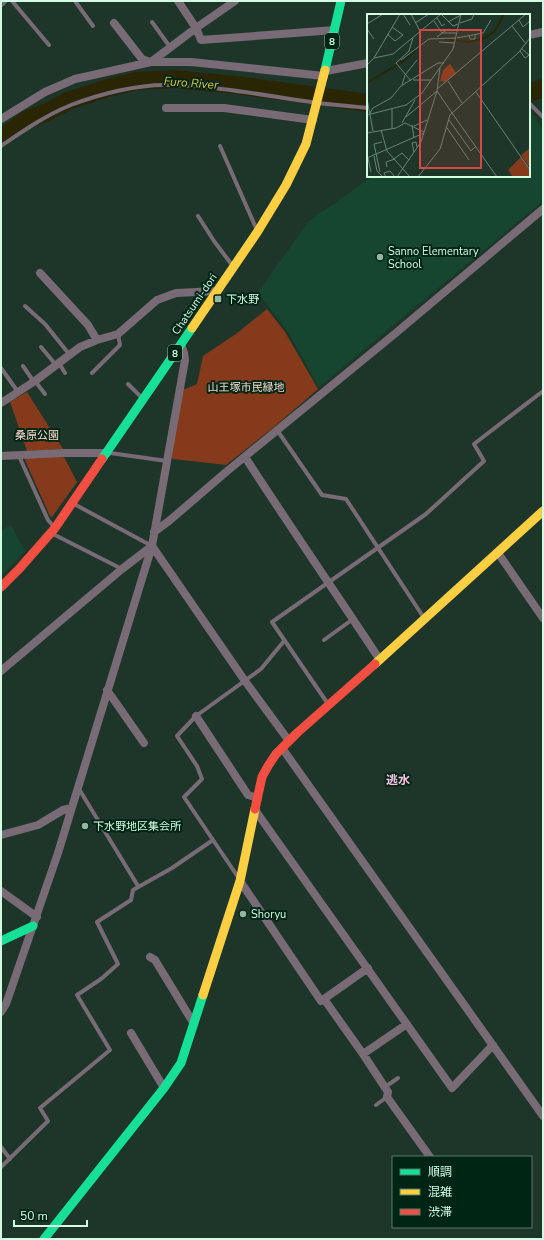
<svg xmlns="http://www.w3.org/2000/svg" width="544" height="1240" font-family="'Nunito Sans','Noto Sans JP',sans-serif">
<rect width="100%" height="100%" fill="#1e362a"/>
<!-- built -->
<path fill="#174630" d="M529 110 543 129V201L319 387 288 332 258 292 309 221 373 176H529Z
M11 525 25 551 1 576V531Z"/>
<!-- green -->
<path fill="#853b1b" d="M267 309 285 332 318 389 274 427 226 465 173 459 171 456 183 390 197 384 203 356 236 334Z
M27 392 63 449 27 451 10 402Z
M63 455 77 482 52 517 50 516 25 460 26 458Z"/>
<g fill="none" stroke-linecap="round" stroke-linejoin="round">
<!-- river -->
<path stroke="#2a2604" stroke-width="18" d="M529 93 543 88
M1 138 28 119 47 112 68 101 111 87 137 81 173 79 236 85 368 103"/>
<!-- lane -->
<path stroke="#796b75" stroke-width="4" d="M12 1 49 45
M75 1 93 26
M152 22 170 47
M529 104H530L543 117
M1 146C23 131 46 115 71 105 100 94 138 84 169 85 219 86 267 96 317 103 334 105 351 106 368 108
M220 146 256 228
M198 216 214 241 232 265
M25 306 45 324 69 354
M41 347 56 365
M59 363 65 373
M23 366 34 382
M1 368 18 392
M92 373 120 345 118 334
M35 381 45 394
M128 384 142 398
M277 430 322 495 346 499 424 618
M110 453 167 461
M19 456 48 520 54 527
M74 504 152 546
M53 534 122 569
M324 640 353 619
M328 704 272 622 426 514 484 461 474 444 543 391
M79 789 138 886
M238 877 184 797 202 779 197 766 177 736 196 716 261 669 284 641
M385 1087 398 1078
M376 1105 387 1097
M1 1147 10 1159
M1 1167 48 1121 40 1108 110 1050 77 995 101 979 118 964 97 922 131 900 133 890 172 868 213 840"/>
<!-- street -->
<path stroke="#796b75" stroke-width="8" d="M178 1 196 28 235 1
M1 3 3 1
M114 23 142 59 150 62
M529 35 543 32
M151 62 196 28 201 40 335 30
M326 71 368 63
M166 108H224L313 120
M1 119 45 92 75 79 151 62H191L324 76
M40 273 88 325 97 340
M1 403 35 381 80 347 97 340 118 334 157 300 176 293 217 291
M1 456 63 453H107
M245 457C289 525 335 592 380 660
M154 532 169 521 226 472 397 332 543 209
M498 553 543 618
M1 671 122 569 152 546 245 681 289 741
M107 690 144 743
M196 716 248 795 258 798
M282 748 543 1116
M255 810 452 1088 493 1045
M1 835 38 825 63 810 71 808
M240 881 321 1001 324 999 363 1054 388 1092 387 1097 430 1157
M1 891 37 917
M150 957 155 960 194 1024
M324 999 368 968
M1 1012 6 1004 58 853 152 546 185 360 184 353 181 344
M131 1033 164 1088
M363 1054 407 1024"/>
<!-- fast -->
<path stroke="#16e098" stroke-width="9" d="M325 70 341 1
M102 459 192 328
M1 941 33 926
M44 1239 164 1088 181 1063 203 995"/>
<!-- slow -->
<path stroke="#ffcf43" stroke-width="9" d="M192 328 258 231 286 185 306 144 325 70
M375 664 543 511
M203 995 240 881 255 809"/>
<!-- jam -->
<path stroke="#f24e42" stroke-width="9" d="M1 587 20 568 55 528 102 459
M255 809 262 777 268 766 276 754 297 733 375 664"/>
</g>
<!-- markers -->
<g fill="#94b6a3" stroke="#012515" stroke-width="1.5">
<circle cx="380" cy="257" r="4"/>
<rect x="214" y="295" width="8" height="8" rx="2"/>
<circle cx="85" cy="826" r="4"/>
<circle cx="243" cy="914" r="4"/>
</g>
<g text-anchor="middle" stroke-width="4" stroke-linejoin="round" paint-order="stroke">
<!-- shield labels -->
<g fill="#012515" stroke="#94bba6" stroke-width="1">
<rect x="325" y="33" width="14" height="16" rx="3"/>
<rect x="168" y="345" width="14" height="16" rx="3"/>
</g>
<g font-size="10" font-weight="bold" fill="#d3fbe4">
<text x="332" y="45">8</text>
<text x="175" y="357">8</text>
</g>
<!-- poi labels -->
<g font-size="11" fill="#d3fbe4" stroke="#012515" text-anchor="start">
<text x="388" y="255">Sanno Elementary<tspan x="388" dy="13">School</tspan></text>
<text x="226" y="303">下水野</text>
<text x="93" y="830">下水野地区集会所</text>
<text x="251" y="918">Shoryu</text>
</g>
<!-- street labels -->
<g font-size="11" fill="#d3fbe4" stroke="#012515">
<text transform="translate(194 304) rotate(-56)" y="4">Chatsumi-dori</text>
</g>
<!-- park labels -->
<g font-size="11" fill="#f7dad0" stroke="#012515">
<text x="246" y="391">山王塚市民緑地</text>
<text x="37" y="439">桑原公園</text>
</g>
<!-- water labels -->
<g font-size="12" font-style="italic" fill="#d8c44b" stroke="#012515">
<text transform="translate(191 83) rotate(4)" y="4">Furo River</text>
</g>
<!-- neighbourhood labels -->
<g font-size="12" font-weight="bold" fill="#fac2e6" stroke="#012515">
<text x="398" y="784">逃水</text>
</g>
</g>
<!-- overview -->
<g transform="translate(367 14)">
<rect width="163" height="163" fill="#1e362a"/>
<path d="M83 50 89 59 78 68 73 67 76 56ZM163 134V150L161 152 154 141ZM154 143 163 157V163H146L141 156Z" fill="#853b1b"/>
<path fill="none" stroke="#2a2604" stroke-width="2" d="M77 25 101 28 116 25 127 18 137 0M0 69 38 46 49 36"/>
<path fill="none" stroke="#668574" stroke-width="1" d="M36 0 43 11M44 0 53 17M74 0 86 12 91 10M70 4 75 12 78 10M152 6 156 13 163 7M67 7 75 19 82 15M81 8 94 1M48 9 62 0M93 9 105 5 107 0M0 10 16 0M145 12 159 30M0 15 7 25M20 20 28 27 36 21 25 13M102 22 103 25H108V21M70 23 75 19H89M90 24 116 19 124 6M72 28 87 29M153 37 158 44 162 41 155 35M7 44 26 40 74 0M34 46 62 25 88 24M0 51 7 44 33 0M46 66H64M44 67 29 49 42 37 46 24M81 67 95 89M35 71 38 61 50 46M70 75 159 0M109 78 163 156M0 85 6 117M3 99 6 94 24 84 34 72 71 49H77M85 99 130 163M0 101 39 91 55 79 86 35 94 0M39 103 70 77 85 99M82 106 104 137 108 133M35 109 48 86M45 111 47 124M47 112 60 106M25 114V95M80 114 102 146M14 116 20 137 43 163M0 119 29 114 38 109 57 118M47 138 45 129 49 128 50 133M7 142 10 157 16 163M0 144 57 119M1 144 4 158M27 145 35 139 42 146M20 153 19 148 28 145M13 158 7 130 15 128M19 163 17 159 23 157 28 163M30 163 54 128 70 77 73 54M51 163 73 135 83 101 152 38 163 24"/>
<path fill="#d64844" fill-opacity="0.15" stroke="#d64844" stroke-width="2" d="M53 16H114V154H53Z"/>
<rect width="163" height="163" fill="none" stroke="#d3fbe4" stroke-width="2"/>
</g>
<!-- border -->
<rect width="544" height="1240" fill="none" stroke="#d3fbe4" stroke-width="4"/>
<!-- legend -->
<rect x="392" y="1156" width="140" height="72" fill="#012515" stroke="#557b68"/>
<rect x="400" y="1169" width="20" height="6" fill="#16e098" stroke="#557b68"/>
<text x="428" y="1176" font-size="12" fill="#d3fbe4">順調</text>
<rect x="400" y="1189" width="20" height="6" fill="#ffcf43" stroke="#557b68"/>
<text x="428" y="1196" font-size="12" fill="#d3fbe4">混雑</text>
<rect x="400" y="1209" width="20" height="6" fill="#f24e42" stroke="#557b68"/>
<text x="428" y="1216" font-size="12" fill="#d3fbe4">渋滞</text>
<!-- scale -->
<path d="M14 1220v6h73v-6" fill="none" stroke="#d3fbe4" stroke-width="2"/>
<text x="20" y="1220" font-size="12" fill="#d3fbe4" stroke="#012515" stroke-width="3" paint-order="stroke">50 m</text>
</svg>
